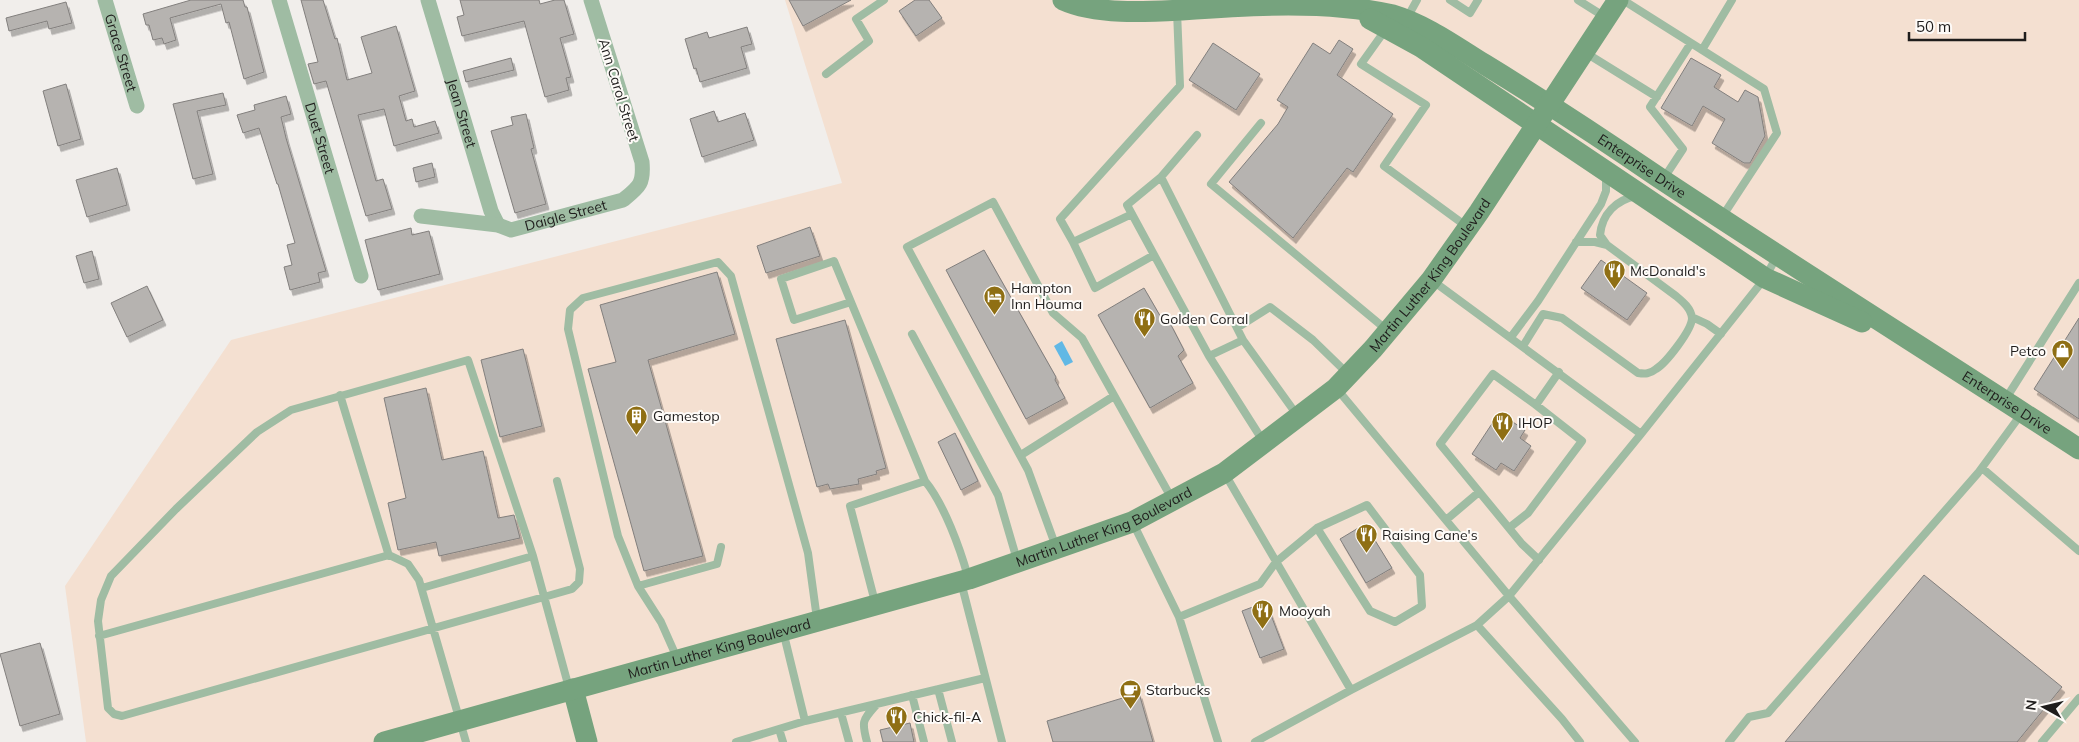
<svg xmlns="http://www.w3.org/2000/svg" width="2079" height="742" font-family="Mulish,sans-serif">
<defs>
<filter id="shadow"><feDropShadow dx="3" dy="5.5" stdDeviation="0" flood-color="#0004"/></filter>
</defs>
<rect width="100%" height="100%" fill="#f1eeeb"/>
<!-- commercial -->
<path fill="#f4e0d1" d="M785 0H2079V742H86L65 586 231 340 842 183Z"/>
<!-- water -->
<path fill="#61b8e5" d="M1062 341 1073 362 1065 366 1054 346Z"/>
<!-- building -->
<path fill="#b6b3b0" stroke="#827f7d" filter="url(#shadow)" d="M191 0H243L245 7H247L264 72 244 79 229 22 226 23 221 4 170 18 176 40 164 44 162 38 153 40 149 25H146L143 14Z
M301 0H323L335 39 337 38 347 80 372 73 361 37 396 26 415 91 399 96 406 121 412 119 414 127 435 121 439 133 394 146 384 109 358 115 376 181 383 179 392 209 366 216 326 81 314 84 308 64 318 62Z
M460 0H539L540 4 555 0H564L574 34 560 38 571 77 566 78 569 90 545 97 524 21 462 36 457 17 464 15Z
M789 0H851L803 26Z
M915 0H929L942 18 916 36 899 11Z
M66 2 72 23 49 29 47 21 9 31 6 18Z
M747 27 752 44 741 47 747 68 700 82 696 68 694 69 685 39 707 32 709 38Z
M1339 40 1353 49 1337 75 1393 114 1353 172 1347 168 1293 238 1229 182 1278 124 1288 107 1277 100 1313 43 1330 54Z
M1213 43 1260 74 1236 110 1189 80Z
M511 58 514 70 466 82 463 71Z
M1691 58 1721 75 1714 87 1738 102 1745 90 1758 97 1765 136 1750 163H1744L1712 143 1725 119 1703 106 1692 126 1661 108Z
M66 84 81 139 58 146 43 91Z
M223 93 226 105 197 111 213 174 193 179 173 104Z
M286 96 291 114 281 117 286 138 326 271 318 273 320 282 290 290 284 267 292 265 287 245 295 243 278 184H277L259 128 243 133 237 115 255 110 254 105Z
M714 111 718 122 745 113 754 140 702 157 690 119Z
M526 114 534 148 531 149 546 204 515 213 491 131 513 125 511 117Z
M432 163 435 177 416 182 413 168Z
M117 168 127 205 87 217 76 180Z
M810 227 820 256 766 273 757 246Z
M411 228 412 235 429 231 440 274 378 290 365 240Z
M984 250 1056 377 1055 380 1065 398 1026 419 946 270Z
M92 251 99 279 84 283 76 256Z
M1601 260 1647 293 1627 320 1581 288Z
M717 272 735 334 648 360 703 556 644 571 588 369 616 362 600 305Z
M147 286 163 320 127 337 111 303Z
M1144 288 1166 326 1170 323 1184 350 1178 356 1193 383 1150 408 1098 315Z
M2079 318V419L2034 389Z
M845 320 886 468 876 471 877 474 858 479 859 484 830 489 828 484 817 487 776 339Z
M523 349 542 426 500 437 481 360Z
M426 388 442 460 483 451 498 518 514 515 520 538 439 556 436 542 398 550 388 503 406 498 384 398Z
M1499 413 1525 430 1520 438 1531 446 1514 471 1501 463 1496 470 1472 454Z
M955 433 978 481 961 490 938 442Z
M1365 524 1392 568 1366 583 1340 539Z
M1924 575 2062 687 2017 742H1785Z
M1266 602 1284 649 1260 658 1242 611Z
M40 643 60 714 20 726 0 654Z
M1139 693 1153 742H1053L1047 721Z
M910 723 914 742H883L880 730Z"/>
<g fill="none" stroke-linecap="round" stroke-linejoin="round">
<!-- lane -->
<path stroke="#9fbca3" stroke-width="8" d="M1450 0 1470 13 1478 0
M1578 0 1605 17
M1623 0 1764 89 1777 133 1722 217
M1407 18 1417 0
M1386 29 1361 64 1426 105 1384 166 1466 226
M1702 50 1732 0
M1586 53 1657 97
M826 74 869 41 856 19 884 0
M1261 123 1211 184 1388 331
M1161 177 1197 135
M1664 178 1683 149 1650 107 1691 43
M1132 214 1073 242 1095 288 1154 255
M1073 242 1060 219 1180 86 1177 11
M1607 245 1600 235C1602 214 1616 200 1636 196
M1433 281 1641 434
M851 302 794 320 781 279 834 261 925 481
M1692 317 1707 324 1721 334
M1237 328 1270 307 1313 340 1347 373
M912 334 998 495 1017 560
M1511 337 1538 301 1601 204 1606 191V176
M1523 346 1543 314 1562 318 1638 373C1645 374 1650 374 1656 369 1666 363 1692 330 1692 318 1691 308 1682 301 1676 296L1607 245 1595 242H1576
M1209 356 1243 340
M1337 389 1509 596 1635 742
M340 395 389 556
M2005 400 2079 283
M1263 441 1209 356 1127 205 1161 177 1243 340 1297 415
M1021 455 1114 396
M1982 468 2079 551
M1225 474 1351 690
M557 481 580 569 579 582 572 589 544 597 122 716 114 714 108 708 98 621 101 600 111 576 176 509 257 432 291 410 468 360 533 556 569 688
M1446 520 1479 492
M1133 523 1179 617 1218 742
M1509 528 1528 513 1582 441 1536 405
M1056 547 1028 470 907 247 993 202 1053 313 1082 338 1172 499
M1539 560 1522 544 1440 444 1493 374 1536 405 1559 372
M961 582 1002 742
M638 586 717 564 721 547
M422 588 533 556
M875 602 850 506 925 481C944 504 960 548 968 577
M1179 617 1260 584 1276 562 1317 528 1367 505 1420 575 1422 606 1395 622 1370 611 1317 528
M1477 625 1562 719 1580 742
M783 631 805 721
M99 636 389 555 408 564 419 580 466 742
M677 658 661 622 638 586 618 536 568 329 570 310 583 298 718 262 731 276 808 553 817 619
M938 689 952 742
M912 695 924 742
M841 713 849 742
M779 729 783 742
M736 742 805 721 985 678
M867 742C861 720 863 720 877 704
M1255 742 1351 690 1477 625 1509 596 1641 434 1765 278 1777 256
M1729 742 1749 717 1768 713 1978 473 2022 413
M2042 742 2079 698"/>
<!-- street -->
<g stroke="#9fbca3" stroke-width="15">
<path id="s1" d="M105 0 137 106"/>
<path id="s2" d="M279 0 361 276"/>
<path id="s3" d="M428 0 491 211 498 225"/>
<path id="s4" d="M421 216 498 225 511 230 623 200C639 187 644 184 642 162L591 0"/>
</g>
<!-- secondary -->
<g stroke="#76a37e" stroke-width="21">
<path id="s5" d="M1063 0C1096 15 1146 12 1182 10 1252 5 1325 0 1393 15 1426 25 1455 46 1484 64 1543 100 1601 138 1658 177 1797 269 1939 358 2079 449"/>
<path d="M1370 19 1421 47 1765 278 1862 322"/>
<path d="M573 689 587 742"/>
<path id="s6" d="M384 742 969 579 1132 522 1224 473 1336 388 1373 349 1431 280 1479 212 1618 0"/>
</g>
</g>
<!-- icons -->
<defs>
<symbol id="restaurant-pin" viewBox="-11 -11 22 30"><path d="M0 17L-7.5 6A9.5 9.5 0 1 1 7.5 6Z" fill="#8f6f14" stroke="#fefbf8"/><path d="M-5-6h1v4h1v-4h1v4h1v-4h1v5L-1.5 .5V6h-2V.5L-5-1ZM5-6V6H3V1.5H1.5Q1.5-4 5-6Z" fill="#fff"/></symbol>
<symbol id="hotel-pin" viewBox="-11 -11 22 30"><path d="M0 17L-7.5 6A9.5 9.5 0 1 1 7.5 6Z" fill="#8f6f14" stroke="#fefbf8"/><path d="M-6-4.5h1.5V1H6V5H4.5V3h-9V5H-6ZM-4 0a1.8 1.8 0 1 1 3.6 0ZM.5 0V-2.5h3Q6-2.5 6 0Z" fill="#fff"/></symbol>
<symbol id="shop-pin" viewBox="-11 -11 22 30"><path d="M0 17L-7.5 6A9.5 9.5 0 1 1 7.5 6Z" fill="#8f6f14" stroke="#fefbf8"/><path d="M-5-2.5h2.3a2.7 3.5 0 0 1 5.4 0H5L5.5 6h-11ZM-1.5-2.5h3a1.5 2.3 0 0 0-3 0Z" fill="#fff"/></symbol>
<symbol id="building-pin" viewBox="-11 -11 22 30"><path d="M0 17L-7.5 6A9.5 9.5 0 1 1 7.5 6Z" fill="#8f6f14" stroke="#fefbf8"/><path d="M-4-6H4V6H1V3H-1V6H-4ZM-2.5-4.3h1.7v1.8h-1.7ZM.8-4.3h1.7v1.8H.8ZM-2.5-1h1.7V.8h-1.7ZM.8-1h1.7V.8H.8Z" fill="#fff"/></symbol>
<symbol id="cafe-pin" viewBox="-11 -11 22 30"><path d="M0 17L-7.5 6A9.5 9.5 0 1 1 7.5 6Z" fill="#8f6f14" stroke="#fefbf8"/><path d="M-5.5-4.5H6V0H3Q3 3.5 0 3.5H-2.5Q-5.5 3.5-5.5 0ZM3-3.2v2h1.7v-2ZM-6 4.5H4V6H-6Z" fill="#fff"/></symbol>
</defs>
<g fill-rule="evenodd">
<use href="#restaurant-pin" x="1602" y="258" width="25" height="34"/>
<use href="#hotel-pin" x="982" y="284" width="25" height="34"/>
<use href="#restaurant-pin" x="1132" y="306" width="25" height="34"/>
<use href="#shop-pin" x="2050" y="338" width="25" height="34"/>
<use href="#building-pin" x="624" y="404" width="25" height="34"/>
<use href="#restaurant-pin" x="1490" y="410" width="25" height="34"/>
<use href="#restaurant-pin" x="1354" y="522" width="25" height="34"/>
<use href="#restaurant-pin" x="1250" y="598" width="25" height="34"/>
<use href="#cafe-pin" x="1118" y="678" width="25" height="34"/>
<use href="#restaurant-pin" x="884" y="704" width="25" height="34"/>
</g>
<g text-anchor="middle" stroke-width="4" stroke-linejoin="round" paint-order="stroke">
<!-- street labels -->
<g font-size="14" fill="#1f1d1c" stroke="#fefbf8">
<text dy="5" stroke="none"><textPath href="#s1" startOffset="55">Grace Street</textPath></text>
<text transform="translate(619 90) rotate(73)" y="5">Ann Carol Street</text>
<text dy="5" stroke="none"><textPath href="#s3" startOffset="118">Jean Street</textPath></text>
<text dy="5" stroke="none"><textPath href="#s2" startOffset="144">Duet Street</textPath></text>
<text dy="5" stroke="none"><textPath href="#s5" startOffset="624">Enterprise Drive</textPath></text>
<text dy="5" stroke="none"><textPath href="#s4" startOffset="148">Daigle Street</textPath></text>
<text dy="5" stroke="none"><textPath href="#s6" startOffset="1172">Martin Luther King Boulevard</textPath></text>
<text dy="5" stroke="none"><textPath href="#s5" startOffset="1059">Enterprise Drive</textPath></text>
<text dy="5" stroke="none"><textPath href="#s6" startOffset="752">Martin Luther King Boulevard</textPath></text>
<text dy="5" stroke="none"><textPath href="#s6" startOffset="348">Martin Luther King Boulevard</textPath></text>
</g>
<!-- poi labels -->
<g font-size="14" fill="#1f1d1c" stroke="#fefbf8" text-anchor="start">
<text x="1630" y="276">McDonald's</text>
<text x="1011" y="293">Hampton<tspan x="1011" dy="16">Inn Houma</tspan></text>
<text x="1160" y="324">Golden Corral</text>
<text x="2046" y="356" text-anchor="end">Petco</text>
<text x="653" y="421">Gamestop</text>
<text x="1518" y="428">IHOP</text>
<text x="1382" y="540">Raising Cane's</text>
<text x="1279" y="616">Mooyah</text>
<text x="1146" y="695">Starbucks</text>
<text x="913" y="722">Chick-fil-A</text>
</g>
</g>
<!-- north arrow -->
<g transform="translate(2044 707) rotate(278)" stroke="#fefbf8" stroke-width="4" paint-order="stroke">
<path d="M0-4L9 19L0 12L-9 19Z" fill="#1f1d1c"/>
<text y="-8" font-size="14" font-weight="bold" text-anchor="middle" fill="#1f1d1c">N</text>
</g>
<!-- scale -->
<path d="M1909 32v8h116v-8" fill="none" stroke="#1f1d1c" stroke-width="2.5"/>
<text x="1916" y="32" font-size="15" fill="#1f1d1c" stroke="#fefbf8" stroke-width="4" paint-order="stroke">50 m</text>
</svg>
